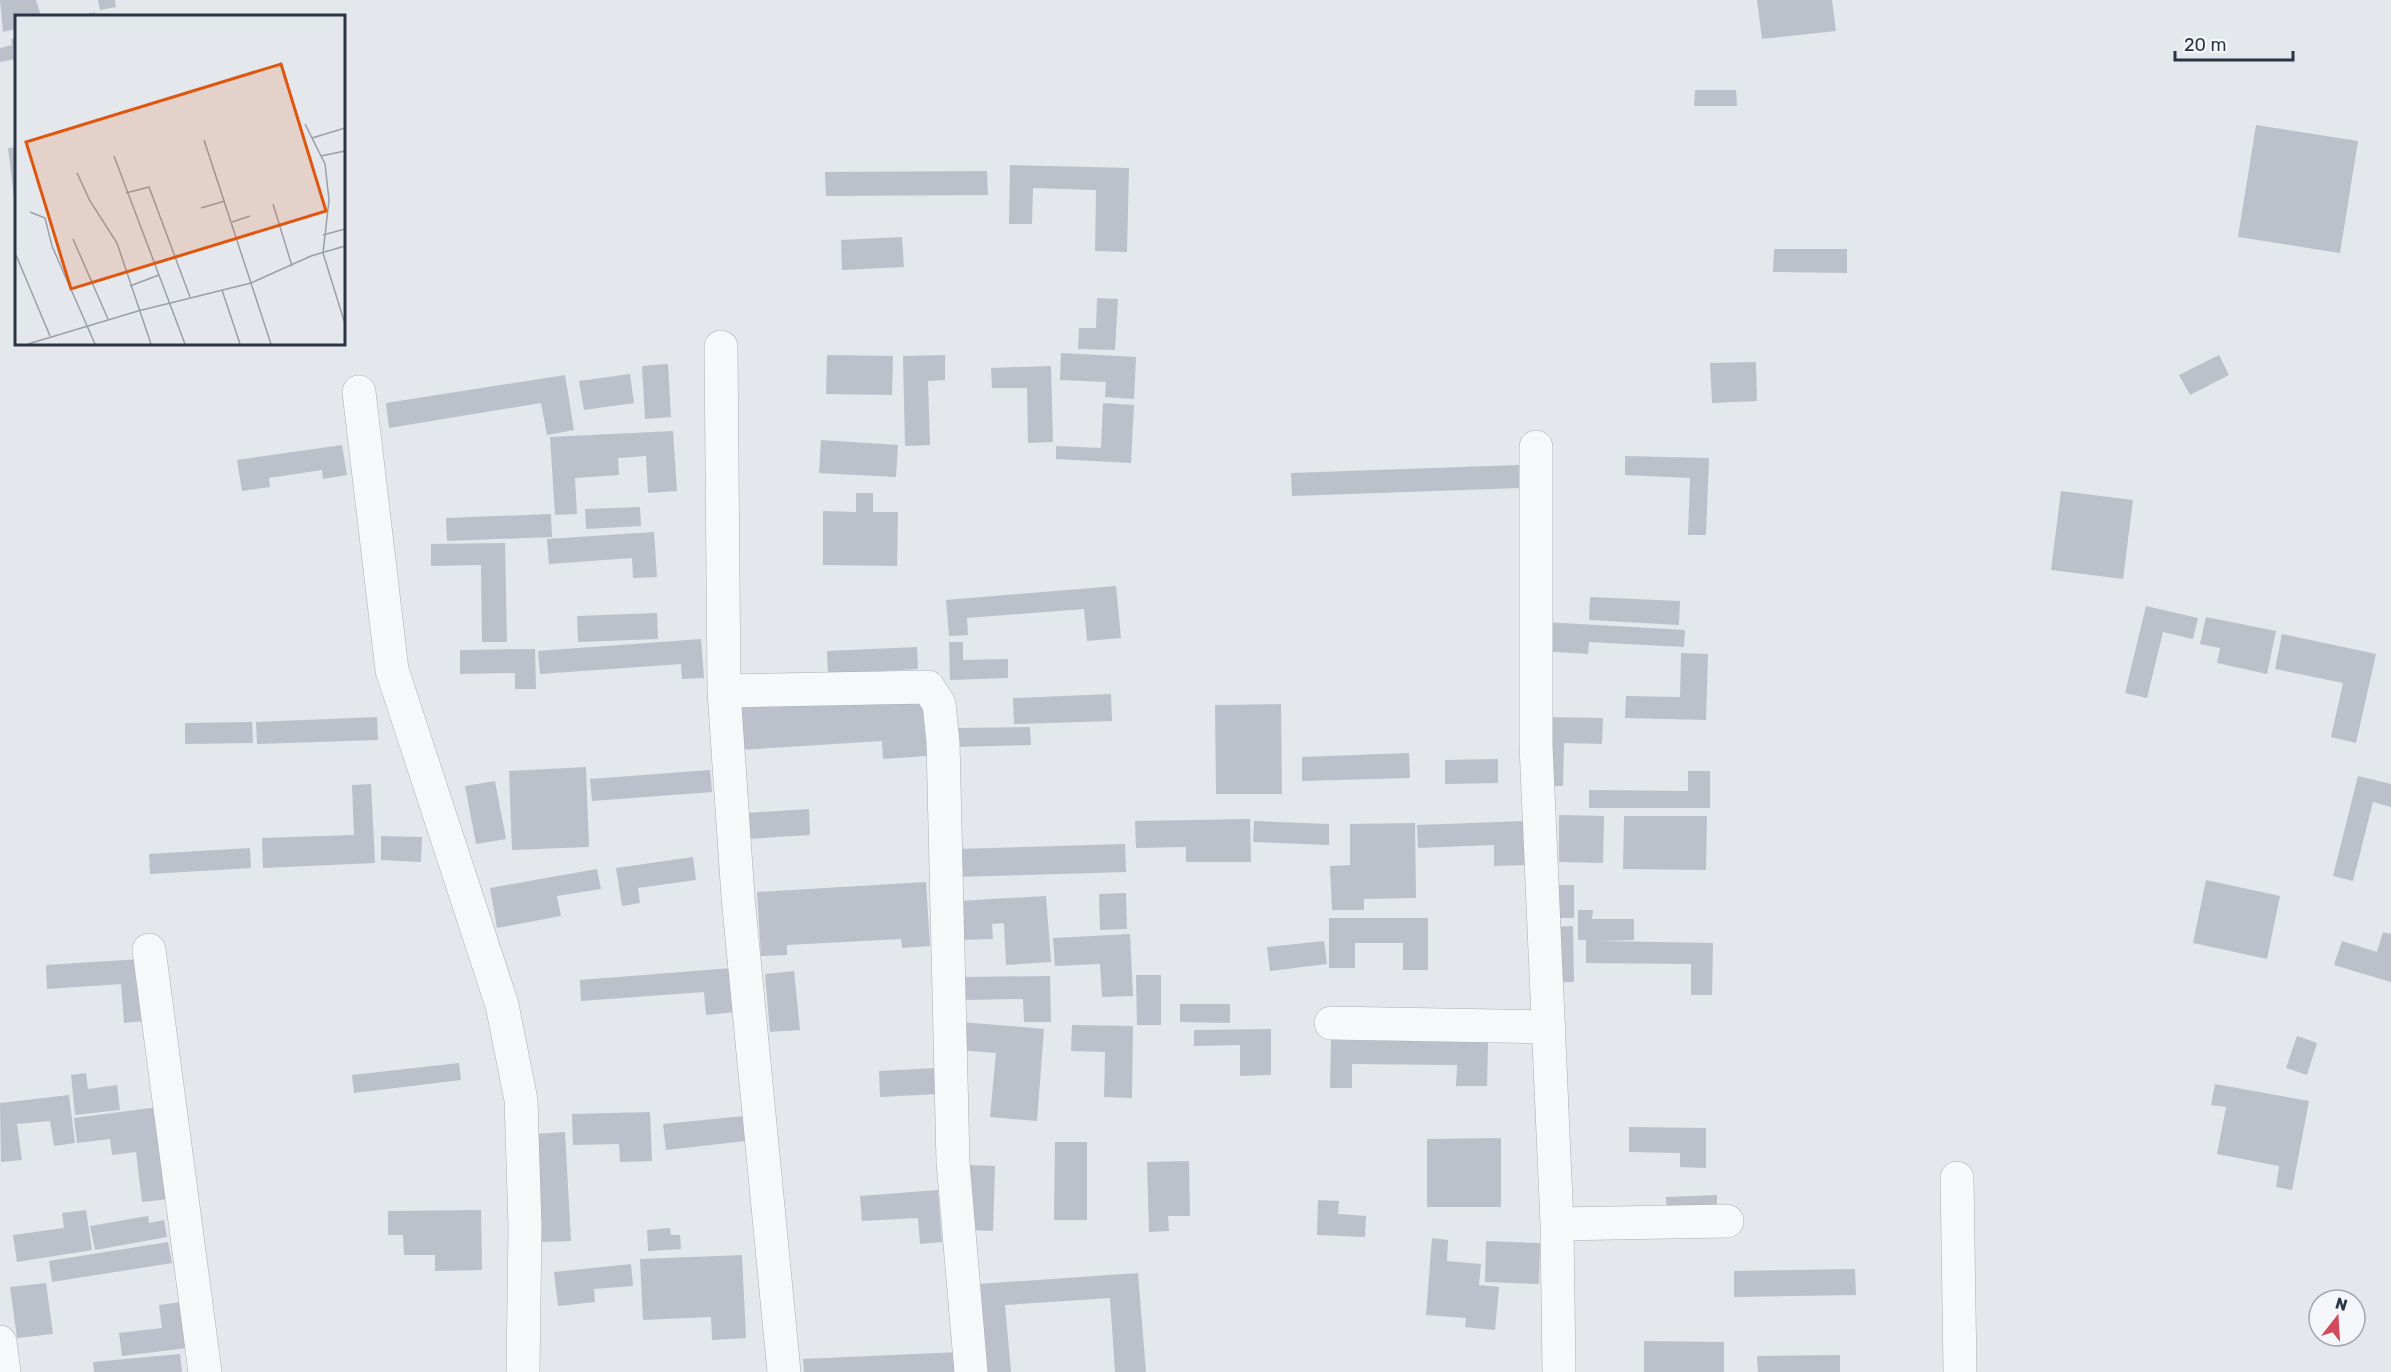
<svg xmlns="http://www.w3.org/2000/svg" width="2391" height="1372" font-family="Rubik,sans-serif">
<rect width="100%" height="100%" fill="#e4e7ec"/>
<!-- building -->
<path fill="#bbc0ca" d="M0 0H36L41 16H16V29L3 32Z
M98 0H115L116 7 100 10Z
M1757 0H1832L1836 31 1762 39Z
M95 12 96 16H78Z
M16 38V59L0 62V48L12 45 11 39Z
M1695 90H1736L1737 106H1694Z
M2256 125 2358 141 2340 253 2238 237Z
M16 147V205H15L8 148Z
M1010 165 1129 168 1127 252 1095 251 1096 190 1033 188 1032 224H1009Z
M987 171 988 195 826 196 825 172Z
M902 237 904 267 842 270 841 240Z
M1774 249H1847V273L1773 272Z
M1097 298 1118 299 1115 350 1078 349 1079 328H1096Z
M1061 353 1136 357 1134 399 1105 397 1106 382 1060 380Z
M827 355 893 356 892 395 826 394Z
M945 355V380L928 381 930 445 905 446 903 356Z
M2219 355 2229 375 2190 395 2179 375Z
M1756 362 1757 401 1712 403 1710 363Z
M668 364 671 417 645 419 642 366Z
M1051 366 1053 442 1028 443 1027 388H992L991 368Z
M630 374 634 403 584 410 579 381Z
M565 375 574 430 547 435 541 403 389 428 386 403Z
M1103 403 1134 405 1131 463 1056 459V446L1101 448Z
M673 431 677 491 648 493 646 456 618 458 619 475 575 478 577 514 555 515 550 437Z
M821 440 898 445 896 477 819 473Z
M342 445 347 475 323 479 322 470 269 478 270 487 242 491 237 460Z
M1625 456 1709 458 1706 535H1688L1690 478 1625 475Z
M1519 465 1520 488 1292 496 1291 473Z
M2061 491 2133 500 2123 579 2051 570Z
M856 493H873V512H898L897 566 823 565V511L856 512Z
M640 507 641 526 586 529 585 509Z
M551 514 552 537 447 541 446 518Z
M654 532 657 577 633 578 632 558 549 564 547 539Z
M505 543 507 642H482L481 565 431 566V544Z
M1116 586 1121 638 1087 641 1084 609 967 618 968 635 949 636 946 600Z
M1590 597 1680 601 1679 625 1589 620Z
M2146 606 2198 618 2193 639 2163 632 2147 698 2125 693Z
M657 613 658 639 578 642 577 616Z
M2206 617 2276 631 2267 674 2217 663 2220 648 2200 644Z
M1544 622 1685 630 1684 647 1589 642 1588 654 1542 651Z
M2282 634 2376 654 2356 743 2331 737 2343 683 2275 669Z
M701 639 704 678 682 679 681 664 540 674 538 651Z
M949 642H963V660L1008 659V678L950 680Z
M917 647 918 669 828 674 827 651Z
M535 649 536 689H515V673L460 674V650Z
M1681 653 1708 654 1706 720 1625 718 1626 696 1680 697Z
M1111 694 1112 721 1014 724 1013 698Z
M923 696 927 756 883 759 882 741 739 750 736 708Z
M1281 704 1282 794H1216L1215 705Z
M377 717 378 740 257 744 256 722Z
M1544 717 1603 718 1602 744 1564 743 1563 786H1542Z
M252 722 253 743 185 744V723Z
M1030 727 1031 745 956 747V728Z
M1409 753 1410 778 1302 781V757Z
M1498 759V783L1445 784V760Z
M586 767 589 847 512 850 509 771Z
M710 770 712 792 592 801 590 779Z
M1688 771H1710V808H1589V790L1688 791Z
M2358 776 2391 784V807L2373 802 2353 881 2333 876Z
M495 781 506 839 476 844 465 786Z
M371 784 375 863 263 868 262 838 354 835 352 785Z
M809 809 810 835 748 839 746 813Z
M1559 815 1604 816 1603 863 1559 862Z
M1624 816H1707L1706 870 1623 869Z
M1250 819 1251 862H1186V847L1136 848 1135 821Z
M1254 821 1329 824V845L1253 842Z
M1524 821 1525 865 1494 866V845L1418 848 1417 825Z
M1415 823 1416 898 1364 899V910H1332L1330 866 1350 865V824Z
M381 836 422 837 421 862 381 860Z
M1125 844 1126 872 956 877 955 849Z
M250 848 251 868 150 874 149 854Z
M693 857 696 880 638 888 640 903 622 906 616 868Z
M597 869 601 889 557 896 561 916 497 928 490 888Z
M2206 880 2280 896 2267 959 2193 943Z
M926 882 930 946 902 948 901 939 787 945V955L761 956 757 892Z
M1550 885H1574V918H1550Z
M1126 893 1127 929 1100 930 1099 894Z
M1046 896 1051 962 1006 965 1004 923 992 924 993 939 961 940 958 901Z
M1578 910H1593L1592 919H1634V940L1602 941 1713 943 1712 995H1691V964L1586 963V940H1578Z
M1329 918H1428V970H1403V943H1355V968H1329Z
M1573 926 1574 982H1551L1549 927Z
M2383 932 2391 934V982L2334 965 2342 941 2377 952Z
M1130 934 1133 996 1102 997 1100 964 1055 966 1053 938Z
M1324 941 1327 964 1270 971 1267 947Z
M141 959 145 1021 124 1023 121 984 47 989 46 965Z
M732 968 736 1012 706 1015 704 992 581 1001 580 980Z
M794 971 800 1030 770 1032 765 974Z
M1136 975H1161V1025H1137Z
M1050 976 1051 1022H1024L1023 999 961 1000V977Z
M1180 1004H1230V1023L1180 1022Z
M962 1022 1044 1029 1037 1121 990 1117 996 1053 959 1050Z
M1072 1025 1133 1026 1132 1098 1104 1097 1105 1052 1071 1051Z
M1271 1029V1075L1240 1076V1045L1194 1046V1030Z
M2297 1036 2317 1043 2307 1075 2286 1068Z
M1331 1040 1488 1042 1487 1086H1456L1457 1065 1352 1064V1088H1330Z
M459 1063 461 1080 354 1093 352 1075Z
M936 1068 938 1094 880 1097 879 1071Z
M86 1073 88 1089 117 1085 120 1110 75 1115 71 1075Z
M2215 1084 2309 1101 2292 1190 2276 1187 2279 1166 2217 1154 2226 1107 2211 1105Z
M69 1095 75 1143 54 1146 50 1121 17 1124 22 1160 1 1162 0 1103Z
M158 1107 170 1199 142 1202 136 1152 112 1155 110 1139 77 1143 74 1118Z
M650 1112 652 1161 620 1162 619 1144 573 1145 572 1114Z
M744 1116 746 1141 666 1150 663 1124Z
M1629 1127 1706 1128V1168L1680 1167V1153L1629 1152Z
M565 1132 571 1241 540 1242 535 1134Z
M1501 1138V1207H1427V1139Z
M1055 1142H1087V1220H1054Z
M1189 1161 1190 1216H1168L1169 1231 1149 1232 1147 1162Z
M970 1165 995 1166 993 1231 969 1230Z
M938 1190 942 1242 920 1244 918 1218 862 1221 860 1196Z
M1717 1195V1209L1667 1211 1666 1197Z
M1318 1200 1339 1201 1338 1214 1366 1216 1365 1237 1317 1235Z
M86 1210 92 1250 17 1262 13 1235 64 1228 62 1213Z
M481 1210 482 1270 435 1271V1255H404L403 1235H388V1211Z
M148 1216 149 1223 164 1220 167 1237 95 1250 90 1226Z
M670 1228 671 1235H680L681 1249 648 1251 647 1230Z
M1432 1238 1448 1240 1447 1261 1481 1264 1479 1285 1499 1287 1495 1330 1465 1327 1466 1318 1426 1315Z
M1486 1241 1540 1243 1539 1284 1485 1282Z
M168 1242 172 1263 52 1282 49 1261Z
M742 1255 746 1338 712 1340 711 1317 643 1320 640 1259Z
M631 1264 633 1286 594 1289 595 1302 558 1306 554 1272Z
M1855 1269 1856 1295 1734 1297V1271Z
M1138 1273 1146 1372H1115L1110 1298 1005 1305 1011 1372H985L979 1284Z
M46 1283 53 1334 17 1338 10 1287Z
M182 1302 187 1348 122 1356 119 1333 162 1328 159 1305Z
M1644 1341 1724 1342V1372H1644Z
M960 1352 962 1372H804L803 1359Z
M180 1354 182 1372H94L93 1362Z
M1840 1355V1372H1758L1757 1356Z"/>
<g fill="none" stroke-linecap="round" stroke-linejoin="round">
<defs>
<path id="minor" d="M721 347 724 691 738 897 784 1372
M359 392 392 670 502 1005 521 1100 525 1226 523 1372
M1536 447V745L1557 1224 1559 1372
M724 691 928 687 939 704 943 742 953 1162 971 1372
M149 950 205 1372
M1331 1023 1549 1027
M1957 1178 1960 1372
M1557 1224 1727 1221
M0 1342 4 1372"/>
</defs>
<!-- minor casing -->
<use href="#minor" stroke="#a9aeb7" stroke-width="34"/>
<!-- minor -->
<use href="#minor" stroke="#f7f8fa" stroke-width="33"/>
</g>
<!-- overview -->
<g transform="translate(15 15)">
<rect width="330" height="330" fill="#e4e7ec"/>
<path fill="none" stroke="#9a9fa9" stroke-width="1.5" d="M290 109 310 149 314 185 308 238 330 309M297 123 330 113M189 125 256 329M99 141 170 329M306 141 330 136M62 158 75 186 102 228 136 329M111 178 134 172 175 282M258 189 277 251M186 193 210 186M15 197 30 203 37 231 80 329M217 207 235 201M308 220 330 214M58 224 93 304M1 240 35 321M115 271 144 260M207 275 225 329M13 329 123 296 236 268 296 241 330 231"/>
<path fill="#df570f" fill-opacity="0.15" stroke="#df570f" stroke-width="3" d="M266 49 311 196 56 274 11 127Z"/>
<rect width="330" height="330" fill="none" stroke="#2b3445" stroke-width="3"/>
</g>
<!-- north arrow -->
<g transform="translate(2337 1318) rotate(17)"><circle r="28" fill="#f4f6f9" stroke="#a4a8b1" stroke-width="1.5"/>
<path d="M0-4.5L10 22L0 15L-10 22Z" fill="#d1495b"/>
<text y="-9" font-size="16" font-weight="bold" text-anchor="middle" fill="#2b3445">N</text>
</g>
<!-- scale -->
<path d="M2175 51v9h118v-9" fill="none" stroke="#2b3445" stroke-width="3"/>
<text x="2184" y="51" font-size="18" fill="#2b3445" stroke="#f4f6f9" stroke-width="4.5" paint-order="stroke">20 m</text>
</svg>
